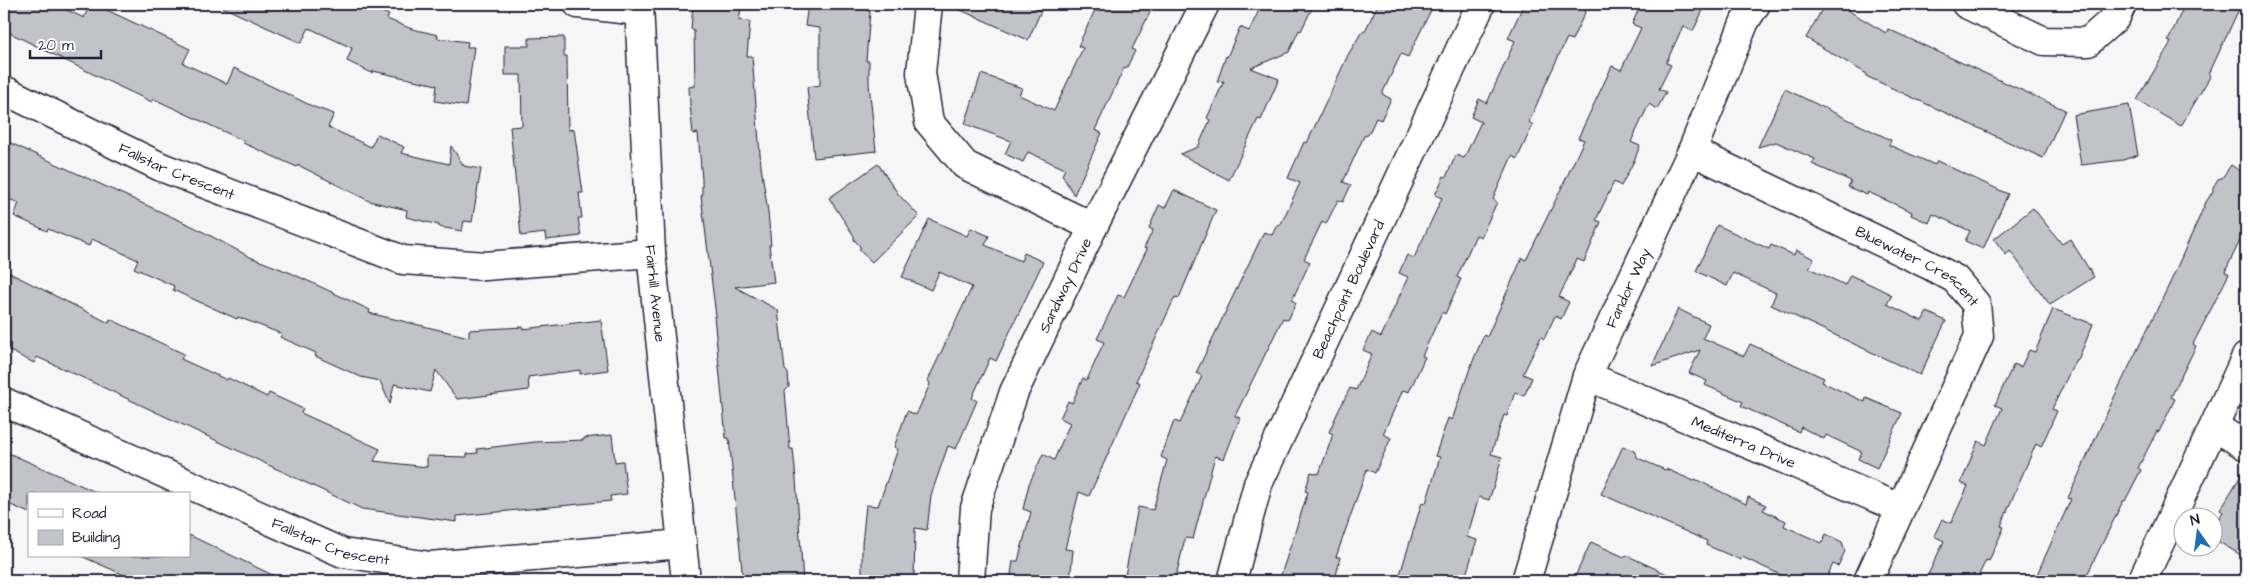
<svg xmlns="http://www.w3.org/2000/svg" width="2250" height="585" font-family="'Architects Daughter',sans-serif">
<rect width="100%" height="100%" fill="#f6f6f7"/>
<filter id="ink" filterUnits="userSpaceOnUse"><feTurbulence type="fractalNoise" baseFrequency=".02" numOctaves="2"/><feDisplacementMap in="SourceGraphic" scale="10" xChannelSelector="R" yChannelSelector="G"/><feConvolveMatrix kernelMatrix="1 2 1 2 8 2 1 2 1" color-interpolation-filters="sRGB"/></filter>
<g filter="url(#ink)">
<!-- building -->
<path fill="#c2c2c9" stroke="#22223b" d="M4 4H54L84 18 90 4H94L190 49 183 63 227 84 234 68 314 107 334 114 328 127 371 147 377 134 404 147 401 153 449 164 451 146 464 166 481 169 472 222 464 221 462 231 439 227V225L406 217 407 210 369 201 298 165 297 167 243 143 244 141 154 99 152 102 101 78 4 30Z
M216 4H364L389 15 387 19 412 29 438 35 437 38 468 42 467 47H474L466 106 435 101 437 85 373 71 372 73 347 61 352 48 309 28 301 43Z
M693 4H742L739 20 750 21 747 56H752L761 166 768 212 771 245H769L774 282 735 287 778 310 785 370 788 373 789 387 785 391 790 449H793L796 479 803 581H743L729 438H726L714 316H716L701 196H702V179L698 133 693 134 690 105 689 87 695 86 694 31 691 29Z
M808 4H869L868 11H870L866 61H869V84L876 151 814 158 807 87 820 85V28L805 26Z
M947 4H1025L1041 11 1028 40Z
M1103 4H1154L1132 49 1135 51 1126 69 1124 68 1095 130 1102 133 1074 195 1062 175 1065 169 1028 152 1023 162 1005 154 1011 141 965 124 981 74 1022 88 1019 95 1054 111 1083 48 1078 46 1095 10 1099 12Z
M1262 4H1314L1301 31 1299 30 1289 52 1251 68 1279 79 1261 120 1258 119 1229 180 1180 154 1198 147 1210 120 1207 118 1224 81 1217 82 1226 56 1227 57 1240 27 1249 31Z
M1378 4H1421L1432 8 1408 57 1401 54 1382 94 1391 99 1381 120 1376 118 1368 135 1364 136 1343 182 1351 185 1343 202 1338 200 1326 224 1322 222 1304 259 1310 262 1292 300 1296 303 1288 320 1283 318 1235 416 1240 418 1224 459 1215 456 1193 539 1185 538 1175 581H1124L1138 507 1153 510 1167 460 1161 457 1174 421 1180 423 1202 376 1196 373 1264 232 1272 235 1277 225 1280 226 1300 183 1288 178 1304 142 1307 143 1348 55 1361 33 1365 31Z
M1524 4H1589L1572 40 1567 38 1547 81 1529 122 1533 125 1517 159 1512 156 1493 199 1497 202 1481 237 1476 235 1457 277 1461 279 1445 314 1442 312 1422 356 1425 357 1409 392 1403 390 1383 434 1391 438 1375 473 1367 469 1336 557H1340L1335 581H1279L1308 492 1305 491 1311 472 1319 474 1333 434 1329 432 1337 414 1350 388 1356 390 1372 354 1363 350 1372 332 1381 337 1408 277 1399 273 1407 255 1414 258 1442 198 1435 195 1444 176 1446 177 1456 155 1464 158 1481 122 1471 117 1479 99 1487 103 1515 41 1508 38Z
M1641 4H1706L1693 31 1683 26 1666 63 1671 65 1659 89 1666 92 1657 109 1649 104 1631 142 1640 146 1633 163 1621 186 1614 182 1596 220 1601 222 1584 262 1577 259 1559 297 1569 302 1561 319 1555 316 1544 339 1541 337 1523 374 1532 378 1524 396 1515 392 1507 416 1504 415 1491 454 1502 457 1495 482 1489 500 1479 497 1467 537 1477 540 1464 581H1398L1422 502 1426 503 1440 457 1435 456 1448 418 1452 420 1470 368 1484 335 1487 337 1522 258 1526 260 1563 185 1584 140 1578 138 1612 66 1621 70 1641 28 1632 24Z
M1825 4H1833L1843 10 1844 8 1886 33 1888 29 2065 110 2043 158 1866 76 1867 74 1806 38Z
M2185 4H2228L2239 9 2209 74 2211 75 2181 126 2137 100 2171 42 2168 41Z
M564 37V56H567L568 130 574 129 583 193H579L582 218H578L581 236 546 240 545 233 521 236 510 127 522 126 521 75H505V46H529V38Z
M1785 89 1891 140 1889 145 1935 165 1937 161 2008 194 1983 249 1965 241 1970 231 1933 214 1929 223 1911 215 1912 212 1868 192 1867 195 1848 187 1851 181 1812 164 1815 159 1776 142 1758 147Z
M2129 105 2138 155 2123 160 2081 165 2073 115Z
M4 140 194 227 250 257 291 273 370 310 369 313 469 337V330L523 327V329L601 320 608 370 580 374V370L528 377 529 390 457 399 436 370 430 392 394 384 390 404 380 381 361 377 315 356 316 353 280 337 282 334 238 317 237 319 173 290 174 286 134 268 138 260 92 239 89 246 48 229 47 231 14 216 19 203 4 197Z
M878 164 899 195 919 216 872 262 860 251V246L854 240V236L829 198Z
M2231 165 2246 175V228L2225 272 2229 274 2193 344 2196 346 2171 397 2175 399 2159 432 2157 431 2138 468 2141 470 2125 501H2123L2084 581H2034L2071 499 2068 498 2118 389 2170 283 2206 202 2213 191V187L2218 179 2222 178Z
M1174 190 1216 210 1179 298 1175 297 1136 381 1140 383 1089 496 1079 492 1065 549 1073 550 1070 581H1010L1013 561H1018L1031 512 1023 509 1029 484 1043 454 1054 460 1070 423 1060 418 1068 401 1072 403 1083 378 1087 380 1104 342 1097 339 1118 295 1124 297 1147 249 1144 248 1153 230 1149 228 1159 205 1165 208Z
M2033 208 2062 244 2070 239 2094 277 2050 305 2010 251 2006 255 1994 239Z
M929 219 967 236 971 228 989 236 985 245 1021 261 1024 253 1043 262 996 361 990 358 972 398 977 401 956 449 948 446 931 495 927 530 915 528 914 581H862V544L866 505 878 506 898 449 894 447 907 411 916 415 930 384 928 380 972 287 939 272 931 290 902 277Z
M1717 225 1769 249 1771 245 1794 255 1796 250 1814 259 1809 268 1845 285 1850 275 1874 286 1892 295 1887 304 1922 321 1927 312 1946 321 1920 375 1771 305 1776 293 1733 273 1727 286 1696 271Z
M4 270 109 323 110 319 184 354 181 359 227 380 228 378 267 397 269 393 303 409 301 413 380 449 374 461 427 467V456L467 457V454L478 453 477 449 535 442 584 440V438L612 435 615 462 623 461 627 494 610 496 611 501 457 516V522L362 509 77 375 37 357 34 363 4 348Z
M1678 309 1709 324 1703 338 1744 356 1750 344 1824 378 1822 382 1865 402 1866 398 1902 413 1877 468 1858 459 1862 452 1826 435 1824 439 1801 427 1799 432 1741 406 1743 402 1705 385 1707 381 1689 373 1700 350 1652 366Z
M2053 309 2093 324 2078 360 2076 359 2052 409 2057 411 2041 447 2036 444 2017 487 2001 526 2004 527 1989 561 1986 560 1976 581H1925L1944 541 1934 536 1942 519 1951 523 1968 486 1961 483 1978 441 1986 445 2002 408 1995 405 2006 380 2014 364 2021 367 2029 350 2035 352Z
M1623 446 1634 451 1638 458 1665 470 1666 469 1694 481 1695 479 1746 504 1748 497 1766 505 1763 510 1786 521 1784 526 1822 543 1826 534 1842 542 1845 551 1838 566 1833 564 1825 581H1794L1742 557 1741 560 1706 545 1707 541 1601 494Z
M4 451 58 475 100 494H29V513L4 502Z
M2246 467V558L2212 538V529L2223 512 2220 510Z
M189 535 285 581H138L81 556H189Z
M1591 542 1624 557 1626 555 1682 581H1573Z"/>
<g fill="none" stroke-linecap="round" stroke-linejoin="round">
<defs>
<g id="minor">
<path d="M578 4 638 11"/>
<path id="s1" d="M639 4 651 253 686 581"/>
<path d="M928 4 921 73 929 122 965 165 1093 227"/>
<path d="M1966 4 2044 41 2088 42 2116 17 2122 4"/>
<path id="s2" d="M4 90 161 167 403 260 485 266 651 253"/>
<path id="s3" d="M1692 151 1931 266 1955 279 1976 304 1979 336 1868 581"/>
<path id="s4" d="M1587 376 1900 508"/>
<path id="s5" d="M4 402 343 553 430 566 682 544"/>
<path d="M2215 427 2246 446"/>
<path id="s6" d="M970 581 975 508 1014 392 1093 227 1205 4"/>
<path id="s7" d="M1232 581 1258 484 1481 4"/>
<path id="s8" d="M1526 581 1587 376 1692 151 1745 21 1756 4"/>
<path d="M2142 581 2246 357"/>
</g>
</defs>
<!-- minor casing -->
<use href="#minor" stroke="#22223b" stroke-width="31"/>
<!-- minor -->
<use href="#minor" stroke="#fff" stroke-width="28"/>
</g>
</g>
<g text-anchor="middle" stroke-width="4.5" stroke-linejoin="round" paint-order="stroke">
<!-- street labels -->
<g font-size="15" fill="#22223b" stroke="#fff">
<text dy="5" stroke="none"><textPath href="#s2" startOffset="191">Fallstar Crescent</textPath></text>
<text dy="5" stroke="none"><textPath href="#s3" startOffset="254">Bluewater Crescent</textPath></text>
<text dy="5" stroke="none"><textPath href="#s6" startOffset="314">Sandway Drive</textPath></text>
<text dy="5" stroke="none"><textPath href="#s8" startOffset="311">Fandor Way</textPath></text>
<text dy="5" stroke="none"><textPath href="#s7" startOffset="315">Beachpoint Boulevard</textPath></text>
<text dy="5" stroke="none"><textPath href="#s1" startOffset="290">Fairhill Avenue</textPath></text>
<text dy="5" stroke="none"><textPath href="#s4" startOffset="170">Mediterra Drive</textPath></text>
<text dy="5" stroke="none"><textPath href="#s5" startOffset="356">Fallstar Crescent</textPath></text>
</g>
</g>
<!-- margin -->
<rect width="2250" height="585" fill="none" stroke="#fff" stroke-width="20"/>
<rect x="10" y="10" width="2230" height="565" fill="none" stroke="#22223b" stroke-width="2" filter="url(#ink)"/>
<!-- legend -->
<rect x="28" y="492" width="162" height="65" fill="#ffffff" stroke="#a7a7b1"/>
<rect x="38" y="509" width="25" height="8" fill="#ffffff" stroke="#a7a7b1"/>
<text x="72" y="518" font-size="15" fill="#22223b">Road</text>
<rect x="38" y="530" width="25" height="15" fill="#c2c2c9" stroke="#a7a7b1"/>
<text x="72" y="542" font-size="15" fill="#22223b">Building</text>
<!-- north arrow -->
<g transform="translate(2198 532) rotate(346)"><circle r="24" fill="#ffffff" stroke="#a7a7b1"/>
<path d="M0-4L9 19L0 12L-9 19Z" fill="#1f6fb2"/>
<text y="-8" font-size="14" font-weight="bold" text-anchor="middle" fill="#22223b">N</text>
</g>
<!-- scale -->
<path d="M30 50v8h71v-8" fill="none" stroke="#22223b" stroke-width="2.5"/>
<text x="38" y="50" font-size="15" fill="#22223b" stroke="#ffffff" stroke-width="4" paint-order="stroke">20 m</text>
</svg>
